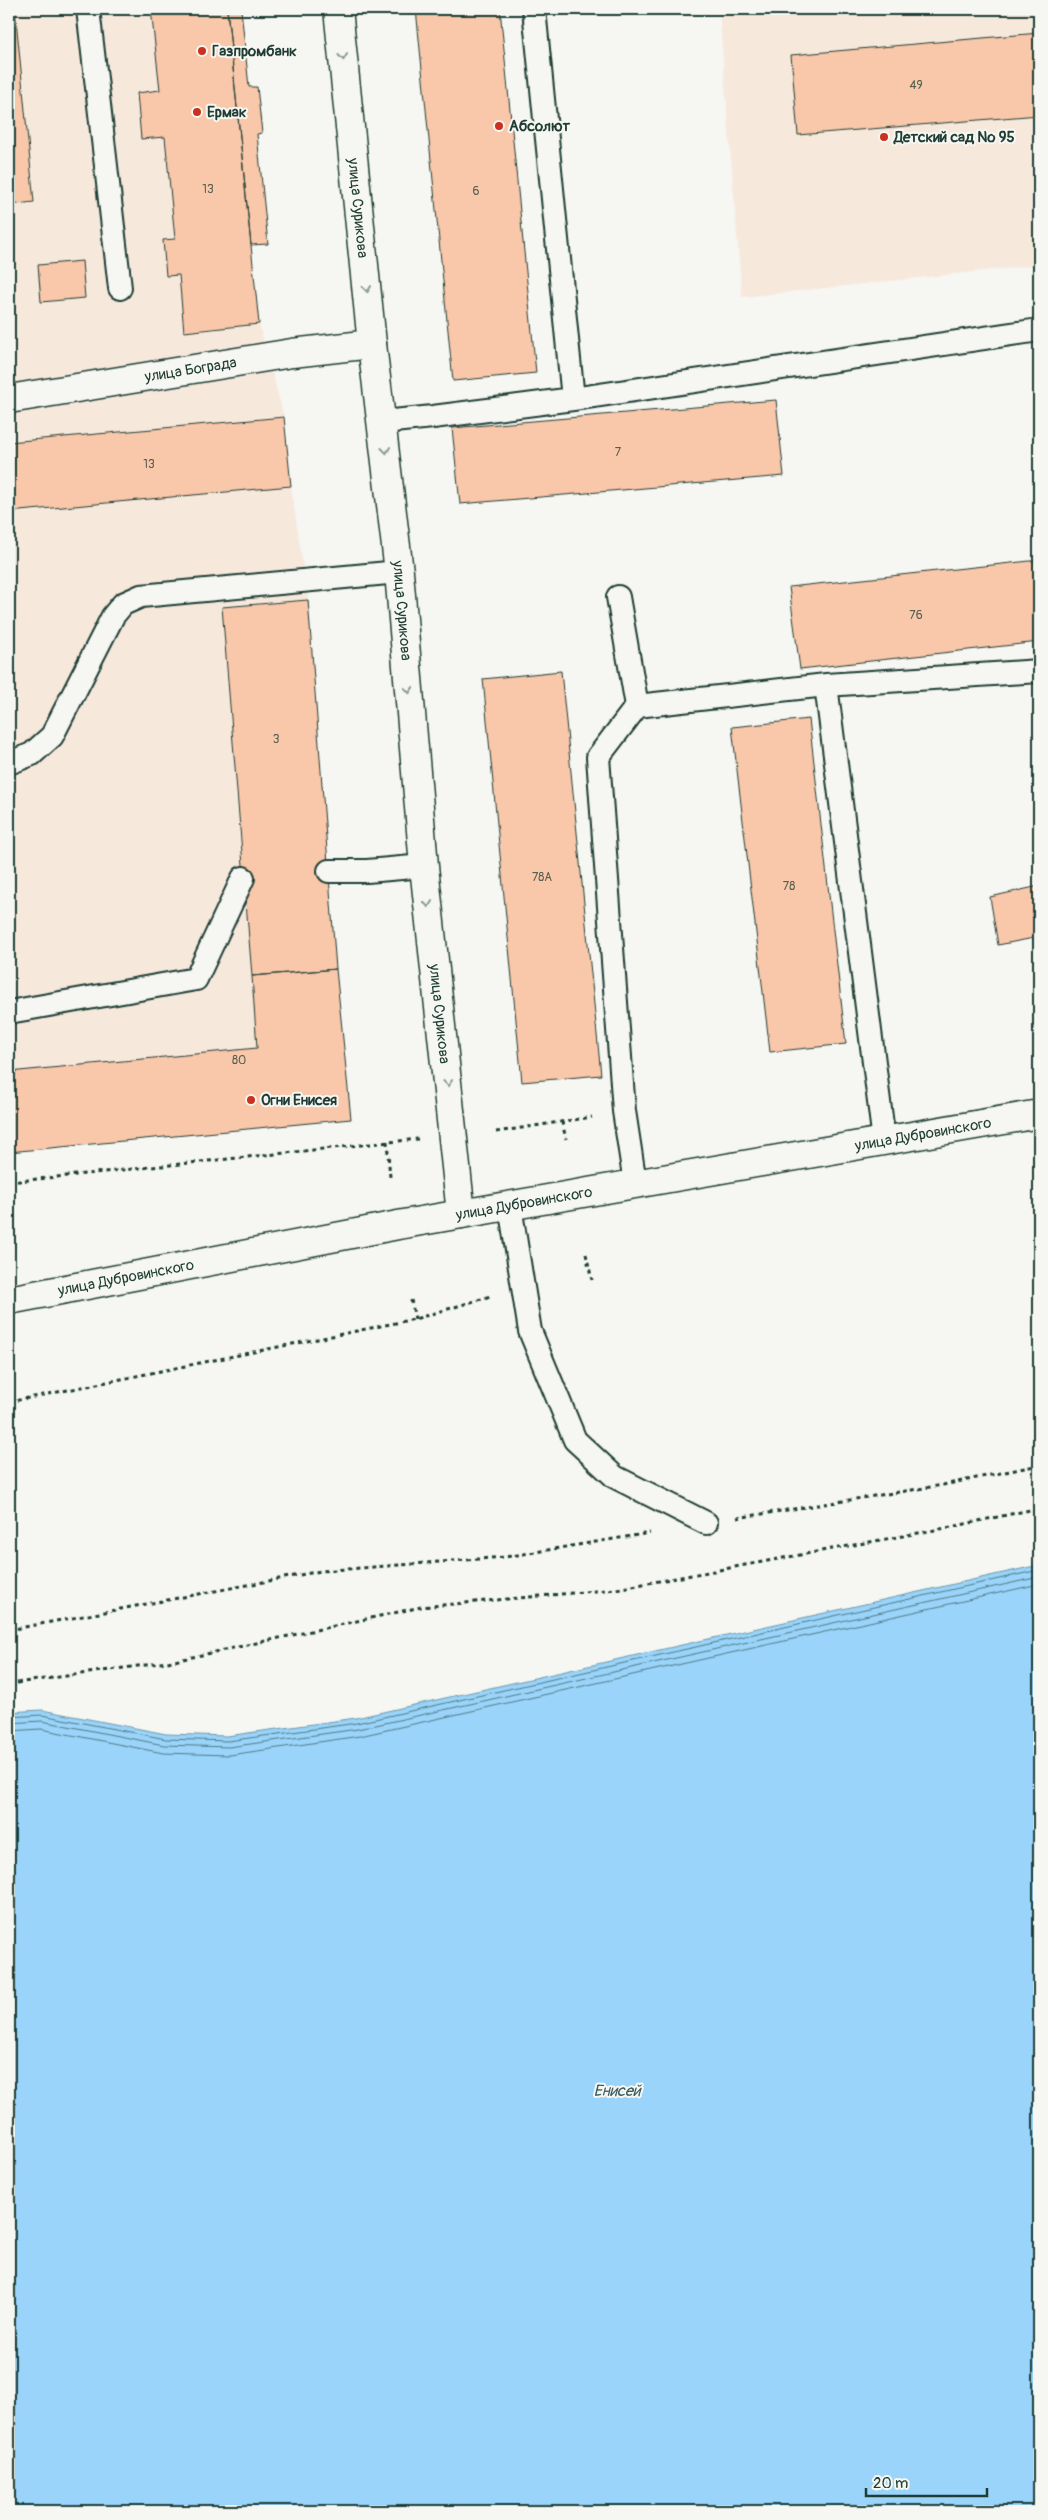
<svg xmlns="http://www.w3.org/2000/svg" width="1048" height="2520" font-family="Pangolin,sans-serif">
<rect width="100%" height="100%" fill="#f6f6f2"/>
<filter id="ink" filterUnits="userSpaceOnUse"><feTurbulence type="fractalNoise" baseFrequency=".02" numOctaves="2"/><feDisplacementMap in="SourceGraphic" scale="10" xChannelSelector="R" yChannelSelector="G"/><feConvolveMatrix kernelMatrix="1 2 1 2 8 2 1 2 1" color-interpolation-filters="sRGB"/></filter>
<g filter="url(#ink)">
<!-- built -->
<path fill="#f7e8dc" d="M9 9H227L259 324 284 417 291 486 308 600 336 969 351 1119 9 1152Z
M719 9H1039V265L742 297Z"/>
<!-- water -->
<path fill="#9ad4fa" stroke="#6998ab" d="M1039 1565V2511H9V1712L42 1710 166 1734 227 1736 356 1718Z"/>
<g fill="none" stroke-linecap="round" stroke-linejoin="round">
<!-- shore -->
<path stroke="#507983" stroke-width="1" d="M9 1717 42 1715 166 1739 228 1741 357 1723 1039 1570
M9 1723 42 1721 164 1745 229 1747 358 1729 1039 1577
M9 1731 41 1729 163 1753 230 1755 360 1736 1039 1584"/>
</g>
<!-- building -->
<path fill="#f9c7a9" stroke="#1f3d34" d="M9 9H15L34 202 9 205Z
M151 9H227L259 324 184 332 179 275 166 276 163 240 175 239 165 137 141 139 137 93 160 90Z
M227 9H241L249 87H257L262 133 257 134 268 244 251 245Z
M416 9H500L536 373 453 381Z
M1039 33V115L798 135 791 55Z
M82 261 85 298 41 302 38 265Z
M776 400 784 476 460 504 452 428Z
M284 417 291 486 9 512V442Z
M1039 560V642L800 669 789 587Z
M308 600 336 969 252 976 222 607Z
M561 671 601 1075 522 1082 483 679Z
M809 719 846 1044 770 1052 732 727Z
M1039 886V937L998 945 990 897Z
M9 918 12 948H9Z
M336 969 351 1119 9 1152V1072L257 1048 252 976Z"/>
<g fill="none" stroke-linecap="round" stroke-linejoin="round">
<defs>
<path id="lane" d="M88 9 120 288
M534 9 573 399
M383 422 433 417 573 399 1039 330
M618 597 637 706 598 757 624 1111 635 1183
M826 685 884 1141
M637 706 826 685 1039 671
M9 763 32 754 52 736 113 616 123 604 141 596 399 572
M329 871H367L424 866
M9 1012 196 979 243 878
M510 1206 530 1331 575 1440 615 1477 706 1523"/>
<g id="street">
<path id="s1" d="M9 399 292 353 372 344"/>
</g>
<g id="secondary">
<path id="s2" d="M338 9 372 344 399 572 424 866 461 1214"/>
<path id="s3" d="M9 1300 398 1225 1039 1114"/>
</g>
</defs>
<!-- lane casing -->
<use href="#lane" stroke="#1f3d34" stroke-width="26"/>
<!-- street casing -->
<use href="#street" stroke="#1f3d34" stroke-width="31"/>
<!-- secondary casing -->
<use href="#secondary" stroke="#1f3d34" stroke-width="31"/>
<!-- path -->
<path stroke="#1f3d34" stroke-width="3" stroke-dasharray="4 4" stroke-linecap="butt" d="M562 1122 566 1139
M496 1132 592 1117
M387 1141 390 1177
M9 1182 418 1139
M586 1254 592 1280
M411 1300 415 1319
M9 1402 415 1319 491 1296
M737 1518 943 1485 1039 1465
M9 1630 321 1571 505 1557 650 1533
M9 1684 174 1661 421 1607 616 1589 951 1527 1039 1508"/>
<!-- lane -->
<use href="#lane" stroke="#f6f6f2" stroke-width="22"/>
<!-- street -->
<use href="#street" stroke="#f6f6f2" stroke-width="28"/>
<!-- secondary -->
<use href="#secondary" stroke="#f6f6f2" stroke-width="28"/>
</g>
<!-- one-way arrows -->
<defs><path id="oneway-chevron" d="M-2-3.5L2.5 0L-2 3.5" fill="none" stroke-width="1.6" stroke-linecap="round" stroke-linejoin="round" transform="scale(1.25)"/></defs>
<g stroke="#8a9a93">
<use href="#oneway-chevron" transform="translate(343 57) rotate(84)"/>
<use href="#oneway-chevron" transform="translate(367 289) rotate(84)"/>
<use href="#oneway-chevron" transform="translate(386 450) rotate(84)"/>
<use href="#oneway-chevron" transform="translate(409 690) rotate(85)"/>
<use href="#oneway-chevron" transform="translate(428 904) rotate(84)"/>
<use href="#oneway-chevron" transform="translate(448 1083) rotate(84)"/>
</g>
</g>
<!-- markers -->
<g fill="#c8321e" stroke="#f6f6f2" stroke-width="2">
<circle cx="202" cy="51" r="5"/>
<circle cx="197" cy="112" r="5"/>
<circle cx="499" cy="126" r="5"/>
<circle cx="884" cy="137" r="5"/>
<circle cx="251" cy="1100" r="5"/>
</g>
<g text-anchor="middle" stroke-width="4" stroke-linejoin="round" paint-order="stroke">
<!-- number labels -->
<g font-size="12" fill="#566051">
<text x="916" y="89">49</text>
<text x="208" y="193">13</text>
<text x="476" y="195">6</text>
<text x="618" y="456">7</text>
<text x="149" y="468">13</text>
<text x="916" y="619">76</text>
<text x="276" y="743">3</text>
<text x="542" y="881">78А</text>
<text x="789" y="890">78</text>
<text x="239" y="1064">80</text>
</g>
<!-- poi labels -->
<g font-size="15" font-weight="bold" fill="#1f3d34" stroke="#f6f6f2" text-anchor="start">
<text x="212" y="56">Газпромбанк</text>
<text x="207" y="117">Ермак</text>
<text x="509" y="131">Абсолют</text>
<text x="894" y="142">Детский сад № 95</text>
<text x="261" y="1105">Огни Енисея</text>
</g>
<!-- street labels -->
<g font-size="15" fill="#1f3d34" stroke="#f6f6f2">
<text dy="5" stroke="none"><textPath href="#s2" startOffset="200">улица Сурикова</textPath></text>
<text dy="5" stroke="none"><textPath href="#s1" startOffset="184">улица Бограда</textPath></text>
<text dy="5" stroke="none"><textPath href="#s2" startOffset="605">улица Сурикова</textPath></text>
<text dy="5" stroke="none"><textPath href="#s2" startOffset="1010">улица Сурикова</textPath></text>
<text dy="5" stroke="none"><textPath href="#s3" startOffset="929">улица Дубровинского</textPath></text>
<text dy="5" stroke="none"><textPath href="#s3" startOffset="524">улица Дубровинского</textPath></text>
<text dy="5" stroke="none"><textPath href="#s3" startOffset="119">улица Дубровинского</textPath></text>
</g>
<!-- water labels -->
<g font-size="16" font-style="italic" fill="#385b5c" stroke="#f6f6f2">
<text x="617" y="2096">Енисей</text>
</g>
</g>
<!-- margin -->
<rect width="1048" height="2520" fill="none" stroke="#f6f6f2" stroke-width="30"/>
<rect x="15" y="15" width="1018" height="2490" fill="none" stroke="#1f3d34" stroke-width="2" filter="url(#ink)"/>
<!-- scale -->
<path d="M866 2488v8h121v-8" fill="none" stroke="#1f3d34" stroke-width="2.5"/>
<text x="873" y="2488" font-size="15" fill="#1f3d34" stroke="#f6f6f2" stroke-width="4" paint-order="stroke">20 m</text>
</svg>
